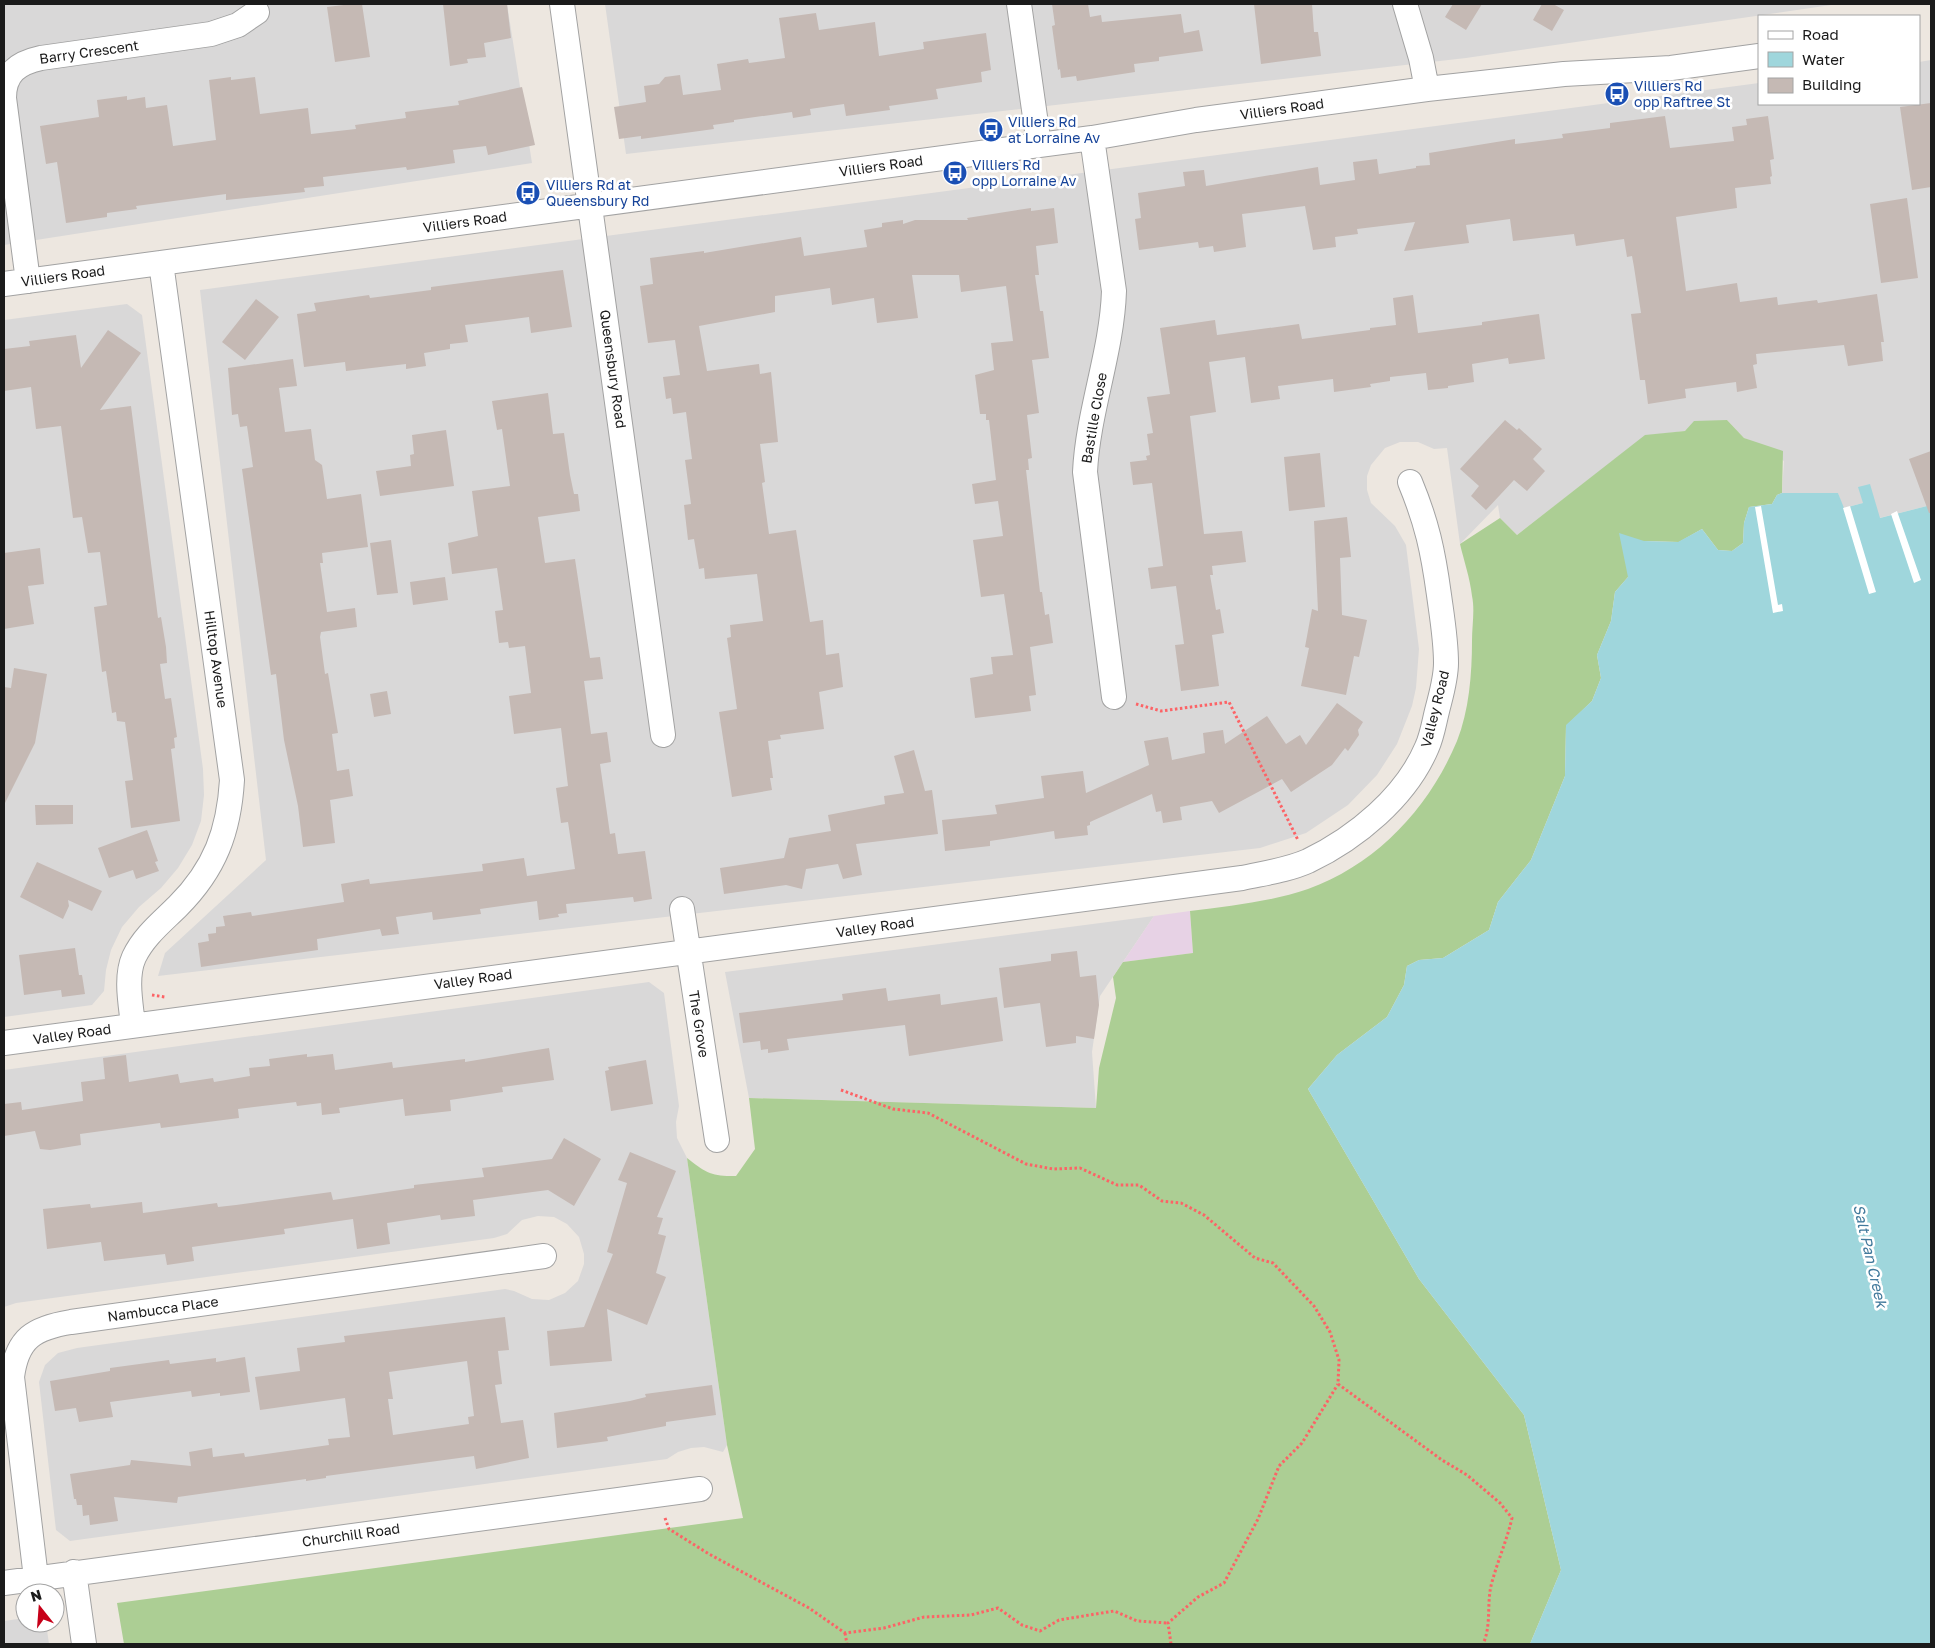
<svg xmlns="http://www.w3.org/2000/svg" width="1935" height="1648" font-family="'Golos Text',sans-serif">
<rect width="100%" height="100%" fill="#ede7e0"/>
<!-- residential -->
<path fill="#d9d8d8" d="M4 4H507L532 163 4 245Z
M605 4H1838L1466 58 626 154Z
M1931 60V505L1879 518 1863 503 1843 508 1838 493H1782L1784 461 1761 445 1744 438 1727 420 1685 431 1645 436 1517 535 1500 518 1498 505 1460 544 1447 448 1434 449 1418 442H1400L1385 448 1371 465 1367 476V490L1371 503 1395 526 1406 545 1419 649 1416 688 1412 706 1397 744 1377 775 1348 805 1306 833 1260 848 158 976 165 953 266 860 200 290 1759 83V104H1919V62Z
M127 304 142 315 203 769 204 795 201 821 192 845 178 868 161 888 139 907 122 927 111 950 106 970 104 991 92 1005 4 1017V320Z
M1154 916 1100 996 1092 1052 1096 1108 749 1098 725 972Z
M649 982 664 993 679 1106 676 1122 677 1138 687 1158 727 1445 723 1452 704 1447 691 1448 678 1452 667 1459 70 1541 56 1530 39 1382 45 1365 58 1353 77 1348 505 1289 514 1291 532 1299 549 1300 565 1293 578 1281 584 1264V1254L579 1237 567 1224 554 1217 538 1216 522 1220 507 1234 494 1238 16 1303 4 1307V1070Z
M25 1618V1623H46L49 1644H4V1621Z"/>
<!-- industrial -->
<path fill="#e7d2e5" d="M1190 911 1193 953 1123 962 1154 916Z"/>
<!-- forest -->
<path fill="#acce94" d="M1727 420 1744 438 1783 451 1782 493 1777 495 1772 504 1749 507 1744 523 1743 543 1732 551 1718 550 1702 529 1679 542 1644 541 1628 577 1615 592 1611 621 1597 655 1601 678 1592 701 1566 726 1565 776 1531 860 1498 902 1489 930 1443 958 1419 960 1407 966 1404 985 1387 1017 1337 1055 1308 1089 1419 1279 1524 1415 1561 1570 1530 1644H124L117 1603 743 1518 727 1445 687 1158C705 1172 712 1177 736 1176L755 1149 749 1098 1096 1108 1099 1068 1116 998 1113 977 1123 962 1193 953 1190 911C1230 906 1270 902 1308 889 1377 864 1429 808 1457 741 1469 711 1472 674 1472 641 1472 626 1475 610 1472 596 1470 578 1464 561 1460 544L1500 518 1517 535 1645 435 1685 431 1694 421Z"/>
<!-- water -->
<path fill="#9fd6dc" d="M1870 484 1880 518 1931 505V1644H1530L1561 1570 1524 1415 1419 1279 1308 1089 1337 1055 1387 1017 1404 985 1407 966 1419 960 1443 958 1489 930 1498 902 1531 860 1565 776 1566 725 1592 701 1601 678 1597 655 1611 621 1615 592 1628 577 1619 533 1644 541 1678 542 1702 529 1718 550 1732 551 1743 543 1744 523 1749 507 1772 504 1777 495 1782 493H1838L1844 508 1863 503 1858 487Z"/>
<!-- pier -->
<path fill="#fff" d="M1761 506 1778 605 1782 604 1783 611 1773 613 1755 507Z
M1850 506 1876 592 1869 594 1843 508Z
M1897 511 1921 580 1914 583 1891 514Z"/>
<!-- building -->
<path fill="#c5b9b4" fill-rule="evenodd" d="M352 4H362L370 57 335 62 327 7Z
M443 4H507L511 38 484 43 486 57 467 59 468 63 450 66Z
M1052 4H1088L1090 17 1101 15 1102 22 1181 14 1184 33 1199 30 1203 51 1159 57V61L1134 64 1135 72 1077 81 1076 76 1061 78 1060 69 1058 70 1052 26 1055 25Z
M1254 4H1312L1314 32H1318L1321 56 1261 64Z
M1453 4H1482L1466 30 1445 17Z
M1542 4H1553L1564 10 1552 31 1533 20Z
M816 13 819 30 875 22 879 56 924 49 923 42 986 33 991 70 981 72 982 82 936 89 938 99 889 106 890 110 846 116 844 104 810 109 811 115 793 118 792 112 734 120V122L713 125 714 129 641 139V136L619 139 614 107 646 102 644 86 659 84 665 77 680 75 683 95 721 90 717 64 748 59 749 63 785 58 779 18Z
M231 77V80L255 77 260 114 308 108 311 134 356 129 355 125 406 118 405 112 459 105 458 101 522 87 535 145 488 155 486 146 453 150 455 163 407 170 406 167 323 177 324 186 304 188 305 192 226 200V194L136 206 137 209 107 213V217L66 223 57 162 46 164 40 126 99 117 97 100 127 96V100L145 97 146 108 167 105 173 146 216 140 209 80Z
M1931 103V187L1912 190 1900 107Z
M1665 116 1670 148 1734 141 1732 127 1747 125 1746 119 1768 116 1774 159 1770 160 1772 176 1770 177 1771 184 1735 188 1737 208 1676 217 1686 291 1737 283 1740 302 1777 297 1778 305 1817 300 1818 303 1877 294 1884 342H1881L1883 361 1848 366 1844 345 1756 354 1757 364 1753 365 1757 388 1737 392 1736 382 1685 389 1686 398 1648 404 1645 380H1640L1631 314 1641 313 1634 267 1632 256 1627 257 1624 239 1576 246 1574 234 1513 241 1510 219 1466 225 1469 243 1404 251 1415 222 1357 229 1358 234 1335 237 1336 247 1313 250 1305 206 1242 214 1246 247 1214 252 1213 246 1199 248 1198 242 1139 250 1135 219 1141 218 1138 193 1185 186 1183 172 1204 170 1206 186 1318 167 1320 185 1355 180 1353 162 1377 159 1379 174 1416 168V166L1430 165 1429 153 1515 139V144L1563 138 1562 134 1610 128V123Z
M1907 198 1918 278 1881 283 1870 204Z
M1031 208V211L1054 208 1058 243 1036 246 1039 275H1035L1040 311H1043L1049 358 1032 360 1039 413 1027 415 1032 458 1028 459 1029 470H1026L1040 592H1042L1045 615 1049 614 1053 643 1030 647 1036 695 1029 696 1031 711 975 718 970 678 993 674 991 657 1013 655 1004 594 981 597 973 540 1003 536 998 501 975 504 972 484 996 480 989 420H986V414H980L975 375 994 370 991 343 1013 341 1006 286 961 292 959 275H912L918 318 877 323 874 298 832 305 830 288 775 296V312L699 326 707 371 759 364 760 374 771 372 778 442 760 444 765 482 762 483 769 534 796 530 810 622 823 620 826 655 839 653 843 687 819 692 824 729 780 735 781 739 768 741 773 778H770L772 790 732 797 719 712 737 709 727 638 731 637 730 625 763 621 757 574 705 579 704 568 699 569 694 539 688 540 684 505 691 504 685 460 692 459 686 412 673 414 671 398 666 399 663 377 680 375 675 340 648 343 640 286 653 284 650 258 704 251V253L801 237 804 256 867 247 864 230 882 227V223L903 220V224L915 220H968L967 218Z
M563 270 572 327 531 333 529 317 465 325 468 342 450 344V349L424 353 426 366 406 369V364L346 371 345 362 304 367 297 314 316 311 314 303 369 295 370 298 431 290V287Z
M1413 295 1418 333 1482 325V322L1539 314 1545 359 1509 364 1508 358 1472 364 1474 382 1448 386V388L1428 390 1426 373 1390 377V381L1370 384 1371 387 1334 392 1333 379 1278 386 1280 399 1251 403 1245 357 1209 362 1216 412 1190 416 1204 534 1242 531 1246 562 1212 566 1213 575H1210L1216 610 1220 609 1224 633 1212 635 1219 686 1181 691 1175 645 1184 644 1176 586 1151 589 1148 568 1163 566 1152 483 1133 485 1130 462 1147 460 1146 456 1150 455 1147 434 1153 433 1147 397 1170 394 1160 328 1215 320 1217 335 1299 324 1302 339 1370 330V328L1396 325 1393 298Z
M256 299 279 317 245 360 222 342Z
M108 330 141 353 100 410 131 406 158 618 161 617 166 647 167 663 160 664 165 699 171 698 177 737 174 738 175 748 171 749 180 821 131 828 125 781 133 780 125 722 117 721 116 712 112 713 106 671 102 672 94 607 107 605 100 552 88 553 82 517 73 518 61 426 36 429 31 387 4 391V349L30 346 29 341 76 335 81 368Z
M293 359 297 386 279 388 285 432 311 429 315 460 322 465 327 499 361 494 368 547 322 553 323 563H320L327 612 355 608 357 627 321 632 320 637 325 674 328 673 338 733 332 734 337 771 349 769 353 796 330 800 335 843 303 847 298 806 284 740 276 674 271 675 242 469 253 467 247 426 240 427 238 414 232 415 228 368Z
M548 393 553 434 564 433 570 475 574 494H578L580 511 538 517 545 563 575 559 590 658 600 657 603 679 584 681 591 734 607 732 611 762 600 764 610 834 615 833 618 854 645 851 652 899 634 902 633 897 566 904 567 913 558 914 559 917 539 920 537 901 480 909 481 914 433 920 432 912 396 917 399 934 382 936 380 929 317 939 318 950 201 967 198 943 209 941 208 934 216 933V927L225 926 223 916 251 912 252 916 344 902 341 884 369 879 370 884 483 871 482 864 524 858 527 876 575 869 568 822 561 823 556 788 568 786 561 728 514 734 509 696 531 693 525 646 509 648 508 642 499 643 495 611 503 610 497 568 452 574 448 543 478 536 472 491 510 486 502 429 497 430 492 401Z
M1505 420 1517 430 1519 428 1542 449 1533 459 1545 471 1527 491 1514 480 1486 510 1471 496 1479 486 1460 469Z
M446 430 454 486 380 496 376 471 411 466 410 455 414 454 412 435Z
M1931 451V513H1929L1909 459Z
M1320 453 1325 507 1289 511 1284 457Z
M1347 517 1351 557 1340 558 1342 615 1367 620 1359 657 1354 656 1346 695 1301 686 1309 648 1305 647 1312 609 1318 611 1314 521Z
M391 540 398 593 377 595 370 543Z
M40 548 44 584 28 586 34 624 4 629V553Z
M445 577 448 600 413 605 410 582Z
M14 668 47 674 35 743 4 805V687L11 688Z
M387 691 391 714 374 717 370 694Z
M1337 703 1363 722 1358 730 1359 735 1348 751 1345 748 1332 765 1291 792 1282 779 1219 813 1212 801 1180 807 1182 820 1163 823 1161 811 1156 812 1152 794 1090 822V825L1087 826 1088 835 1055 839 1054 831 990 841V846L945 851 942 820 997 814 995 805 1044 798 1041 776 1083 771 1086 793 1149 765 1144 741 1168 737 1172 760 1205 753 1203 733 1223 730 1225 744 1267 716 1286 744 1300 735 1306 745Z
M914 750 925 791 932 790 938 834 856 844 862 875 843 879 838 864 806 869 802 889 786 885 724 894 720 868 784 858 789 838 831 831 828 815 885 804 884 796 904 793 894 756Z
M35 805H73V824L36 825Z
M147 830 158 861 155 862 159 871 136 879 133 870 109 878 98 848Z
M37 862 102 891 92 911 68 900 69 906 63 919 20 897Z
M75 948 79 975H82L85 994 62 997 61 990 24 995 19 955Z
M1077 951 1080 977 1096 975 1099 1005 1094 1039 1076 1036V1043L1046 1047 1040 1003 1004 1008 999 968 1051 961V954Z
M886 988 888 1001 940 994 941 1005 997 997 1003 1041 909 1056 905 1025 787 1039 789 1050 768 1053V1049L761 1050 760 1041 743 1043 739 1013 843 1000 842 994Z
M549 1048 554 1080 502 1087 503 1092 450 1100 451 1111 405 1116 403 1099 339 1108 340 1113 322 1115 321 1103 297 1106 296 1102 238 1109 239 1118 161 1128 160 1123 80 1134 81 1145 50 1150 40 1149 35 1131 4 1136V1104L21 1102 22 1110 83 1101 81 1082 105 1079 103 1058 126 1055 129 1082 178 1074 180 1083 213 1078 214 1082 250 1076 249 1068 270 1066 269 1059 307 1054V1057L333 1054 335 1070 392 1062 393 1068 465 1059V1062Z
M646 1060 653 1104 611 1111 605 1071 609 1070 608 1067Z
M564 1138 601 1159 574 1206 548 1190 473 1200 475 1216 441 1220 440 1215 387 1223 390 1244 357 1249 353 1219 284 1229 285 1234 192 1247 194 1261 167 1265 165 1254 104 1261 101 1242 47 1249 43 1209 90 1204 91 1208 142 1202 143 1213 217 1203 218 1207 236 1205 331 1192 333 1200 414 1188V1185L484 1177 482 1168 552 1159Z
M630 1152 676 1171 657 1217 663 1218 658 1234 666 1236 656 1273 666 1277 647 1325 607 1309 612 1361 550 1366 547 1331 584 1327 613 1254 607 1252 627 1183 618 1180Z
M505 1317 509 1350 498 1351 502 1384 495 1385 501 1423 523 1420 529 1458 476 1469 474 1456 326 1476V1478L306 1481V1479L278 1483 178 1497 177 1503 114 1497 118 1521 90 1525 89 1515 83 1516 82 1505H77L76 1499H74L70 1474 130 1465 131 1460 191 1466 189 1452 212 1448 213 1457 244 1453 245 1457 329 1445 328 1439 350 1437 345 1398 260 1410 255 1377 300 1371 297 1348 345 1342 344 1336ZM467 1361 474 1416 468 1417 469 1424 393 1435 388 1399H393L389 1372Z
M245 1357 250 1392 220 1396V1393L192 1397 191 1391 110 1402 113 1417 79 1422 76 1408 55 1411 50 1381 110 1371V1368L169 1360 170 1364 216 1358V1362Z
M712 1385 716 1415 666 1422V1426L607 1437 608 1441 557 1448 554 1413 630 1401 646 1397 645 1394Z"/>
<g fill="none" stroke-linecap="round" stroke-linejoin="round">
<defs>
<path id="minor" d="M562 4 663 735
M1019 4 1039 145
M1405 4 1421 58 1427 89
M1092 138 1114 291C1112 352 1088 411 1085 472L1114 697
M28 281 4 98C4 73 18 63 41 58L211 34 238 25 257 12
M4 284 1092 138 1196 120 1427 89 1564 74 1671 68 1759 56
M682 909 717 1140
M133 1025C131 1005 125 977 134 957 144 936 162 922 178 906 215 869 229 831 232 780L161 263
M4 1043 1242 878C1265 873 1288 870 1308 861 1356 838 1406 797 1427 747 1432 736 1434 723 1437 711 1441 695 1446 679 1446 663 1446 640 1442 617 1439 595 1433 551 1427 523 1410 482
M74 1572 84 1644
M36 1578 12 1377C17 1338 34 1328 71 1322L544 1256
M4 1583 700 1489"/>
</defs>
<!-- minor casing -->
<use href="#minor" stroke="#a2a2a2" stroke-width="26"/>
<!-- path -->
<path stroke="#fc6366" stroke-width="3" stroke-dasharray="2.5 2.5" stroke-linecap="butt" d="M1136 704 1161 711 1229 702 1298 840
M152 995 165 997
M841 1090 893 1109 928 1113 1026 1164 1053 1169 1080 1168 1117 1185H1139L1162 1201 1181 1203 1204 1215 1255 1258 1273 1263 1314 1306 1330 1332 1339 1360 1338 1384 1442 1460 1467 1475 1500 1503 1512 1518C1507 1540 1498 1560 1492 1582 1486 1602 1492 1625 1483 1644
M665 1518 669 1529 709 1554 809 1608 845 1633 884 1628 924 1617 971 1615 998 1608 1022 1625 1040 1631 1059 1620 1114 1611 1137 1621 1168 1623
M845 1633 847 1644
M1171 1644 1168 1623 1198 1597 1224 1583 1258 1519 1279 1466 1302 1443 1338 1384"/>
<!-- minor -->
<use href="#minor" stroke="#fff" stroke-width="24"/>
</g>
<!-- icons -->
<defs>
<symbol id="bus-disc" viewBox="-11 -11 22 22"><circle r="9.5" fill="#1a4fb4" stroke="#fff"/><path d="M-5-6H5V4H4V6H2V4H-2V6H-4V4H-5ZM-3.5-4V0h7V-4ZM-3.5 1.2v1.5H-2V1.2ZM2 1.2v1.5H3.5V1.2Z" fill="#fff"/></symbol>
</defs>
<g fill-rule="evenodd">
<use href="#bus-disc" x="1603" y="80" width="28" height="28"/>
<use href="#bus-disc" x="977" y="116" width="28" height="28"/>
<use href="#bus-disc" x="941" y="159" width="28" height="28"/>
<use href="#bus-disc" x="514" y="179" width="28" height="28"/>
</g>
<g text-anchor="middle" stroke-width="5" stroke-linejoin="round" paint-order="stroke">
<!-- street labels -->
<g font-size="14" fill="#1b1b1b" stroke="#fff">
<text transform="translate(89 52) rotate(-8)" y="5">Barry Crescent</text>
<text transform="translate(1282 109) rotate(-8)" y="5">Villiers Road</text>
<text transform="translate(881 166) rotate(-8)" y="5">Villiers Road</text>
<text transform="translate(465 222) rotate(-8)" y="5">Villiers Road</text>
<text transform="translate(63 276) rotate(-8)" y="5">Villiers Road</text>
<text transform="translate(613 369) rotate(82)" y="5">Queensbury Road</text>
<text transform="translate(1094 418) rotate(-80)" y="5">Bastille Close</text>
<text transform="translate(216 659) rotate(82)" y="5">Hilltop Avenue</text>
<text transform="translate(1435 709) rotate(-76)" y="5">Valley Road</text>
<text transform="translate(875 927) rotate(-8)" y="5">Valley Road</text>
<text transform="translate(473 979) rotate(-8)" y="5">Valley Road</text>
<text transform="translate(699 1024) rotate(81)" y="5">The Grove</text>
<text transform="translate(72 1034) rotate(-8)" y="5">Valley Road</text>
<text transform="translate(163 1309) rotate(-8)" y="5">Nambucca Place</text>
<text transform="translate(351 1535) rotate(-8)" y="5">Churchill Road</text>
</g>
<!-- transit labels -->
<g font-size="14" fill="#164399" stroke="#fff" text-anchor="start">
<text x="1634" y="91">Villiers Rd<tspan x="1634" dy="16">opp Raftree St</tspan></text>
<text x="1008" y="127">Villiers Rd<tspan x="1008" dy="16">at Lorraine Av</tspan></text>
<text x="972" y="170">Villiers Rd<tspan x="972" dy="16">opp Lorraine Av</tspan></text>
<text x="546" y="190">Villiers Rd at<tspan x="546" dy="16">Queensbury Rd</tspan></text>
</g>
<!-- water labels -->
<g font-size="15" font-style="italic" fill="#427a9c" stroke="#fff">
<text transform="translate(1870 1256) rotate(77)" y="5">Salt Pan Creek</text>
</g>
</g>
<!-- border -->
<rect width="1935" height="1648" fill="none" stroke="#1b1b1b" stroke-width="10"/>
<!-- legend -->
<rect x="1758" y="15" width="162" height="90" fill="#ffffff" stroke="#a4a4a4"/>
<rect x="1768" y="31" width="25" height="8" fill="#ffffff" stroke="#a4a4a4"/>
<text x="1802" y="40" font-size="15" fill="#1b1b1b">Road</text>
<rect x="1768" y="52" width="25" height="15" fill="#9fd6dc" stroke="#a4a4a4"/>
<text x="1802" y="65" font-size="15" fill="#1b1b1b">Water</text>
<rect x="1768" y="78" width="25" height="15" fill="#c5b9b4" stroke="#a4a4a4"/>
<text x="1802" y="90" font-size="15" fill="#1b1b1b">Building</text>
<!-- north arrow -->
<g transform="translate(40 1608) rotate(343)"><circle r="24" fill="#ffffff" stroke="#a4a4a4"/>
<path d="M0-4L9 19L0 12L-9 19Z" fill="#c70019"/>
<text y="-8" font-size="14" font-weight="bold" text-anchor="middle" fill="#1b1b1b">N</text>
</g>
</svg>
